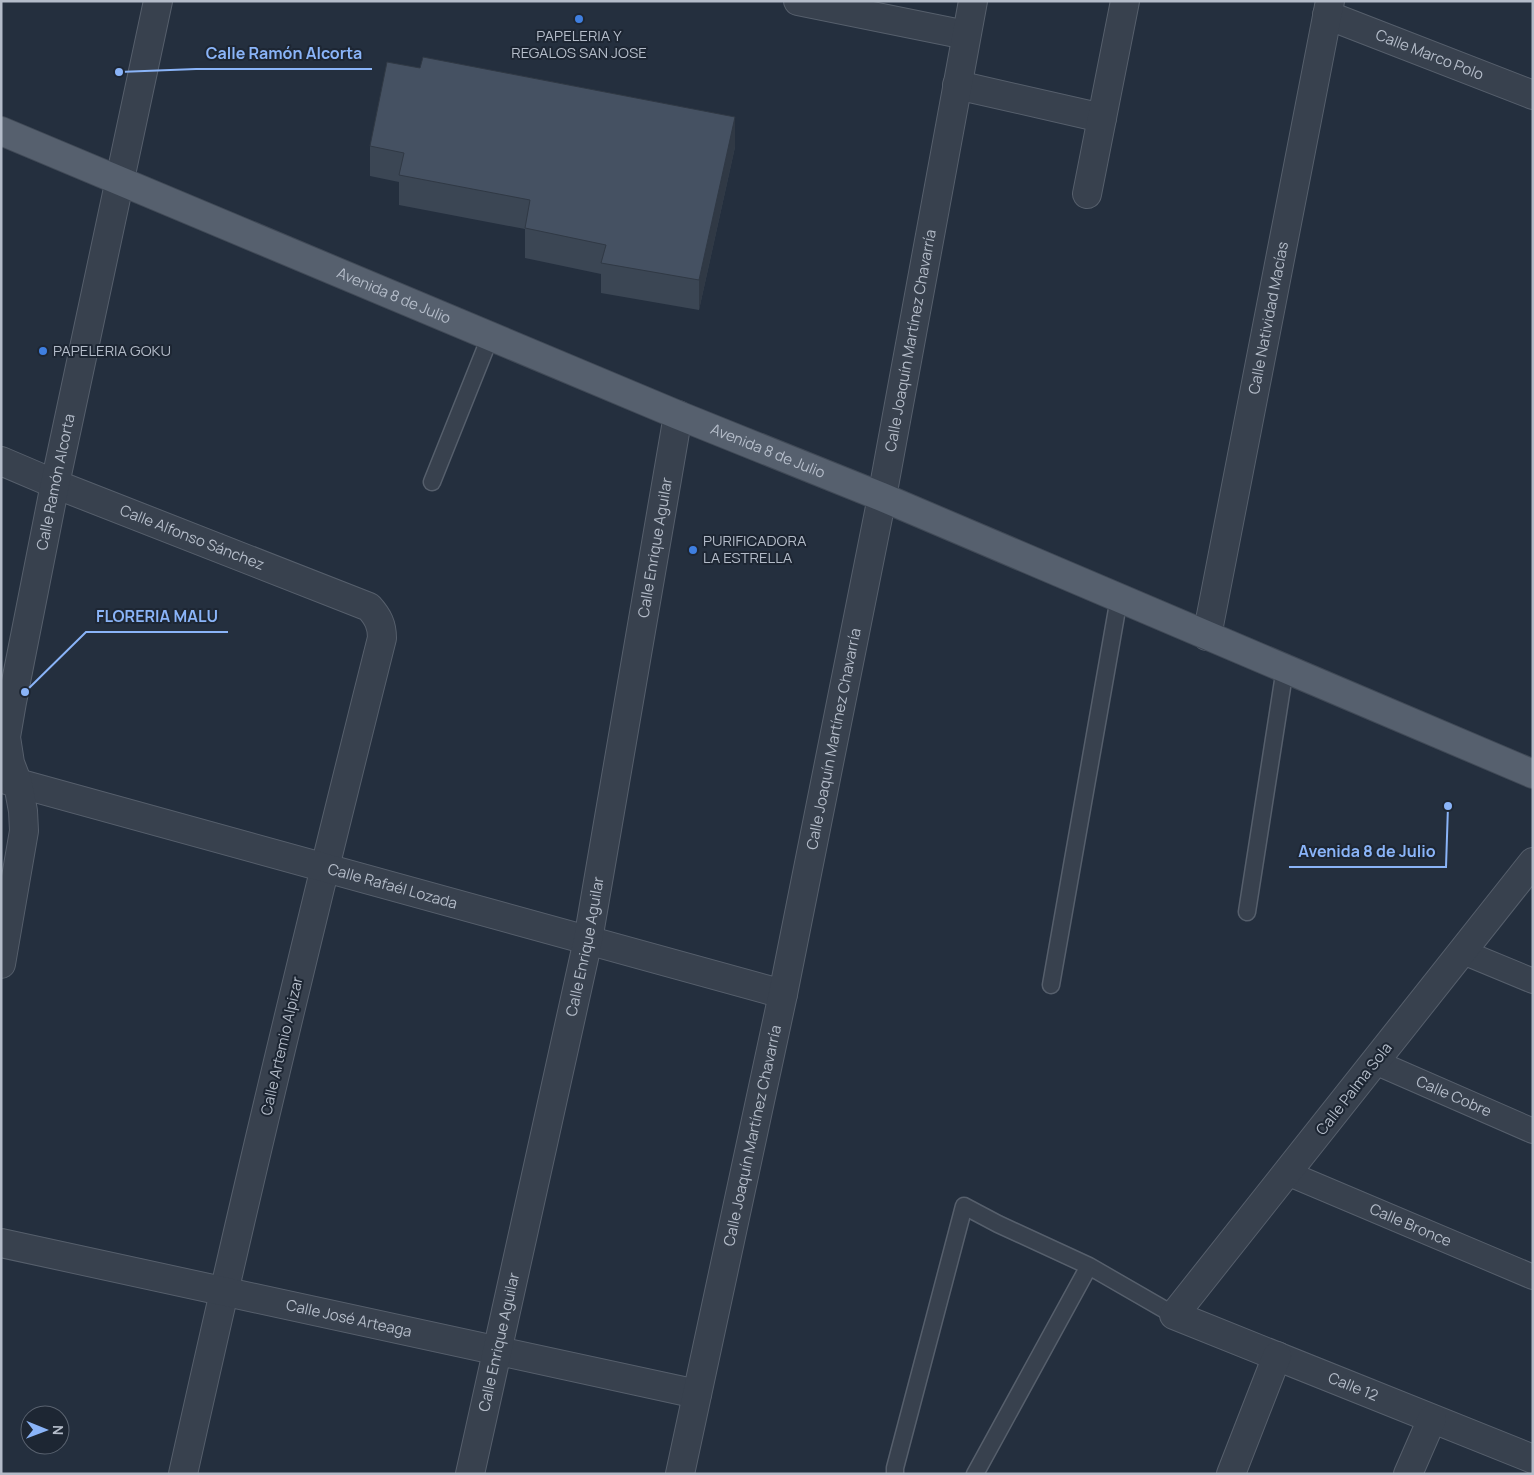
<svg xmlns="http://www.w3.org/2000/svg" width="1534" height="1475" font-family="Manrope,sans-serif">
<rect width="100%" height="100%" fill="#242f3e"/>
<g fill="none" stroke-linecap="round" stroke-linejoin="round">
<defs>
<path id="service" d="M432 482 490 337
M1247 912 1285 668
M1051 985 1119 598
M895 1474V1468L964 1206 998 1224 1089 1266
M975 1474 1089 1266 1174 1315"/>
<g id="pedestrian">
<path d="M1463 952 1533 981"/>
<path id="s1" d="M1375 1062 1533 1131"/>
<path id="s2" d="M1287 1173 1533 1277"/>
</g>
<g id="minor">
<path d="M798 1 966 35"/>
<path id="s3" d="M1327 15 1533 95"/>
<path d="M957 85 1102 118"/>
<path d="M1087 194 1125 1"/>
<path id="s4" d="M1 461 55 484 369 607C378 617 382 625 382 638 312 916 245 1194 183 1474"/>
<path id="s5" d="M1207 636 1330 1"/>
<path id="s6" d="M3 779 783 994"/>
<path id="s7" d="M1533 862 1174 1315 1533 1459"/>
<path id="s8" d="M1 964 24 831 23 811 18 784 10 763 6 737 12 702 55 484 158 1"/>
<path id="s9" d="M1 1243 697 1394"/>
<path id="s10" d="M470 1474 588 940 678 415"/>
<path id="s11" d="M680 1474 783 994 882 497"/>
<path d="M1231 1474 1277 1356"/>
<path d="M1408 1474 1432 1419"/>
</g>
<g id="tertiary">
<path id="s12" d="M882 497 973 1"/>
</g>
<g id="primary">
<path id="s13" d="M1 131 678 415 882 497 1533 774"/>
</g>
</defs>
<!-- service casing -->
<use href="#service" stroke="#565f6c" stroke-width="19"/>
<!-- pedestrian casing -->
<use href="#pedestrian" stroke="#565f6c" stroke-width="26"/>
<!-- minor casing -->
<use href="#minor" stroke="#565f6c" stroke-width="30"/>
<!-- tertiary casing -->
<use href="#tertiary" stroke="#565f6c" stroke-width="30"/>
<!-- primary casing -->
<use href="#primary" stroke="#414a57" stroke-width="30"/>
<!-- service -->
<use href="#service" stroke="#38414e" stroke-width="16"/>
<!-- pedestrian -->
<use href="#pedestrian" stroke="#38414e" stroke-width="24"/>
<!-- minor -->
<use href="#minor" stroke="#38414e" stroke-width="28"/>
<!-- tertiary -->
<use href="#tertiary" stroke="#38414e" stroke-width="28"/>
<!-- primary -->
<use href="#primary" stroke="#56606e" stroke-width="28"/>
</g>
<!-- wall -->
<path fill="#3b4654" d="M370 146 735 147 699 310 601 293V274L525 258V229L399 205V182L370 176Z"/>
<!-- shaded-wall -->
<path fill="#303945" d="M735 117V147L699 310V280Z"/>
<!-- building -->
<path fill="#455162" stroke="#303945" d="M423 57 735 117 699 280 601 263 606 245 525 228 530 200 399 175 404 153 370 146 387 62 420 68Z"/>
<!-- markers -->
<g fill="#3f7fe0" stroke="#1d2633" stroke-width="2">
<circle cx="579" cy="19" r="5"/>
<circle cx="43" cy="351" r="5"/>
<circle cx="693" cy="550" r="5"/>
</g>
<g text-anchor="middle" stroke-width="4" stroke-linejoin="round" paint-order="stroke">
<!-- poi labels -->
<g font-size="15" fill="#b4bcc9" stroke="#1d2633" text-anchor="start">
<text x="579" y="41" text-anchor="middle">PAPELERIA Y<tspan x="579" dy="17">REGALOS SAN JOSE</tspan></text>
<text x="53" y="356">PAPELERIA GOKU</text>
<text x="703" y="546">PURIFICADORA<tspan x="703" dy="17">LA ESTRELLA</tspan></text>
</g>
<!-- street labels -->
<g font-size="15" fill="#b4bcc9" stroke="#1d2633">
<text dy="5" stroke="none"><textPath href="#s3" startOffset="110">Calle Marco Polo</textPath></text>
<text dy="5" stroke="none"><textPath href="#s13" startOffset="426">Avenida 8 de Julio</textPath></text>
<text dy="5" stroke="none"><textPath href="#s5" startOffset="324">Calle Natividad Macías</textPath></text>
<text dy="5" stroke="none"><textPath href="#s12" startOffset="159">Calle Joaquín Martínez Chavarría</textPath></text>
<text dy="5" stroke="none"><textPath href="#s13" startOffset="831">Avenida 8 de Julio</textPath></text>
<text dy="5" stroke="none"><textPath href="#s8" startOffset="491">Calle Ramón Alcorta</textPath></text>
<text dy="5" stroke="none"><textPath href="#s4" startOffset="206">Calle Alfonso Sánchez</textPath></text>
<text dy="5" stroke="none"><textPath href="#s10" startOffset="945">Calle Enrique Aguilar</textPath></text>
<text dy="5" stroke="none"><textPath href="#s11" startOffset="751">Calle Joaquín Martínez Chavarría</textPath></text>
<text dy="5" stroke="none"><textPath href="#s6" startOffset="404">Calle Rafaél Lozada</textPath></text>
<text dy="5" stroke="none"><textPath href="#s10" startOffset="540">Calle Enrique Aguilar</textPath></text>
<text transform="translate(282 1046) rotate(-77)" y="5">Calle Artemio Alpizar</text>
<text transform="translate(1354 1089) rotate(-52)" y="5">Calle Palma Sola</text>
<text dy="5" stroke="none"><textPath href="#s1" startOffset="86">Calle Cobre</textPath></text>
<text dy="5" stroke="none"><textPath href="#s11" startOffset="346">Calle Joaquín Martínez Chavarría</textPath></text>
<text dy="5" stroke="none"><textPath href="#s2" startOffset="134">Calle Bronce</textPath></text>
<text dy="5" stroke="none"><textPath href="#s9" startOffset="356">Calle José Arteaga</textPath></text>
<text dy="5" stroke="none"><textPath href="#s10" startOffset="135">Calle Enrique Aguilar</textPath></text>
<text dy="5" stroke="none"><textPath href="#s7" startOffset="771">Calle 12</textPath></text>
</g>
</g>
<!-- callouts -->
<path fill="none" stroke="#8ab4f8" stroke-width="2" d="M119 72L196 69H372M25 692L86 632H228M1448 806L1446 867H1289"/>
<g fill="#8ab4f8" stroke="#1d2633" stroke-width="2">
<circle cx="119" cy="72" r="5"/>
<circle cx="25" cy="692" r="5"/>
<circle cx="1448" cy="806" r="5"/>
</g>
<g font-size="16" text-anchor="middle" font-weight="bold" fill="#8ab4f8" stroke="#1d2633" stroke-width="4" stroke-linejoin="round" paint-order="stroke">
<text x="284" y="59">Calle Ramón Alcorta</text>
<text x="157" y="622">FLORERIA MALU</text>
<text x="1367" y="857">Avenida 8 de Julio</text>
</g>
<!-- border -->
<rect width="1534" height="1475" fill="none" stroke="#b4bcc9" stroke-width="5"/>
<!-- north arrow -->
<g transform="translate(45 1430) rotate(91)"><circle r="24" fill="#1d2633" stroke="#59626f"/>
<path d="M0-4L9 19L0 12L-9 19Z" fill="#8ab4f8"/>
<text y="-8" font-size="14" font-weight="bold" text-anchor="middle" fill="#b4bcc9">N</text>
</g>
</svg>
